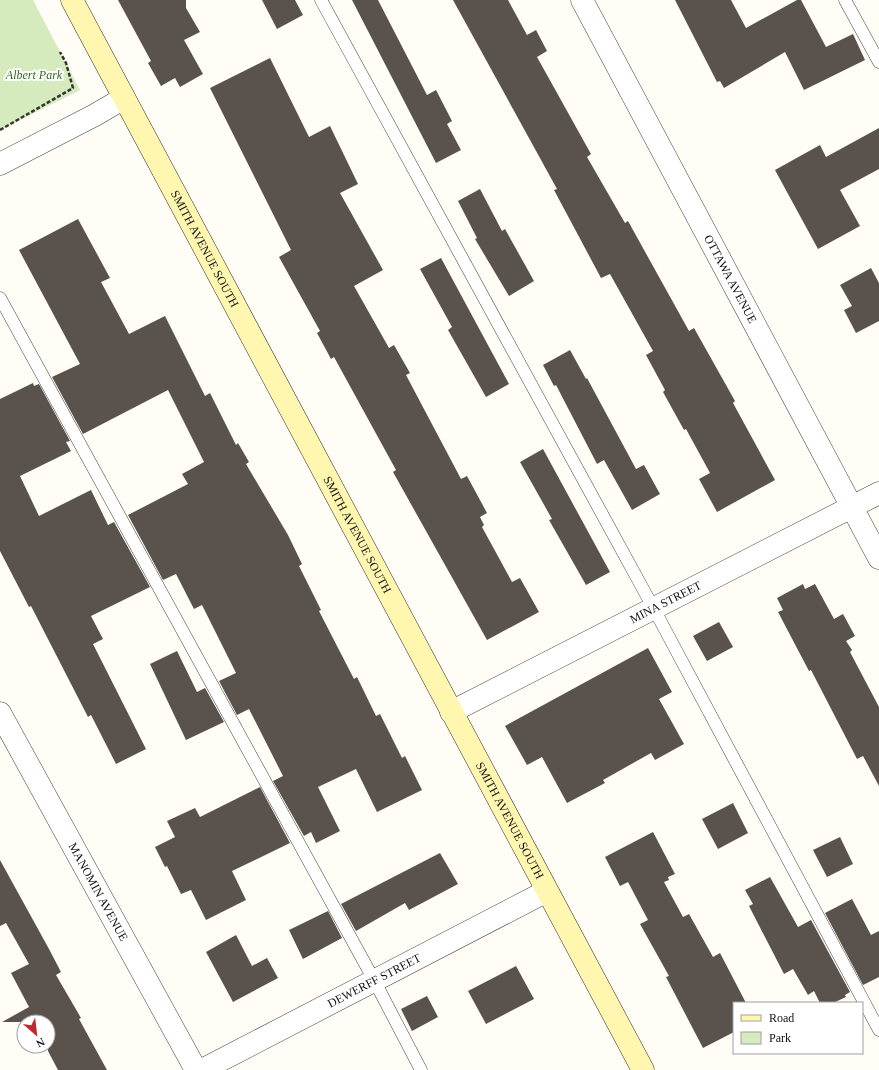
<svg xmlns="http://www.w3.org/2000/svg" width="879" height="1070" font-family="'Times New Roman',serif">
<rect width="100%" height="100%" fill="#fffdf5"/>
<!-- green -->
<path fill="#d5ebbd" d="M0 0H33L80 90 0 130Z"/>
<!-- building -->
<path fill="#5a524d" d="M118 0H186V8L200 32 184 40 203 74 180 87 175 78 161 86 148 63 151 61Z
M262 0H295L303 15 277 29Z
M352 0H378L427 95 436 90 452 121 447 124 461 150 436 163Z
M453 0H508L527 35 536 30 547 51 537 57 591 154 587 157 625 223 628 221 689 331 694 328 735 401 733 403 775 480 717 512 699 479 710 473 686 429 684 430 663 392 665 390 646 355 653 351 610 274 601 278 554 190 557 189Z
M675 0H731L746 28 797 0H801L826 47 853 34 865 60 804 90 785 52 724 88 720 81 717 82Z
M270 58 309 137 330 126 358 184 340 193 383 270 354 286 389 348 394 345 410 373 406 375 461 479 467 476 487 513 480 517 484 525 482 527 512 582 520 578 539 612 487 640 393 472 396 470 334 357 331 359 317 333 320 331 279 257 291 250 210 88Z
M879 128V169L840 190 860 226 818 249 775 170 820 145 826 157Z
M480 189 502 231 505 229 534 281 509 296 475 239 477 238 458 201Z
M78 219 110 278 101 282 129 334 165 316 205 396 210 393 236 445 238 443 249 462 246 464 288 535 302 564 299 566 321 610 319 611 354 679 357 677 376 716 380 714 402 758 405 756 422 790 377 812 356 769 318 787 340 831 316 843 311 832 304 836 273 781 283 776 249 709 237 715 219 681 236 673 202 605 194 609 176 574 163 580 128 515 188 484 182 474 204 462 168 390 83 434 52 377 80 364 19 250Z
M441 258 509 384 486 397 448 330 452 327 420 269Z
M871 268 879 283V321L856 333 844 310 852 306 840 285Z
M570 350 586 379 587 378 636 469 644 465 660 494 632 510 604 460 597 464 556 385 554 386 543 365Z
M33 383 34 386 39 384 70 441 66 442 71 451 20 476 39 516 91 490 108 525 114 522 150 587 91 616 103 639 93 644 146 749 116 764 91 715 88 717 31 606 29 607 0 551V399Z
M543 449 610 572 586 585 549 520 552 519 520 462Z
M803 584 805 589 815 584 834 619 843 614 855 636 846 641 852 650 850 652 879 707V786L863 756 857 759 811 670 809 671 778 612 783 610 777 598Z
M719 622 733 647 707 661 693 636Z
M648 648 672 692 659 699 684 744 655 760 651 753 603 780 605 783 567 803 542 757 527 765 505 726Z
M177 651 197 692 205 688 224 722 186 740 150 664Z
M260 787 290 843 232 871 246 900 206 920 191 890 181 894 167 866 165 867 155 847 175 837 167 821 195 808 200 817Z
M733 803 748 833 718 849 702 819Z
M653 832 675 874 668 877 669 880 664 882 683 917 689 914 713 957 720 953 746 1003H734V1032L703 1048 666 977 669 976 640 924 648 920 628 882 620 886 605 857Z
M840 837 853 864 827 877 813 850Z
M440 853 458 884 409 910 405 903 356 931 341 904Z
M0 860 49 949 61 972 56 975 81 1018 79 1019 107 1070H58L48 1051V1022H2L29 1007 11 973 29 964 6 923 0 926Z
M770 877 798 927 811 920 850 992 845 995 846 997 833 1003H820L814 991 808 995 793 969 784 974 749 906 753 904 745 890Z
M852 899 871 935 879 931V977L863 985 825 913Z
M328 911 342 938 303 959 289 930Z
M236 935 252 966 267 958 278 978 233 1002 206 952Z
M516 966 534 999 486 1024 468 991Z
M427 996 438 1017 412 1031 401 1009Z"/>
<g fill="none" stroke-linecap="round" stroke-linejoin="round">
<defs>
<path id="lane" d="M321 0 654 609 879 1030
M845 0 879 62
M0 298 374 980 421 1070"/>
<g id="street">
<path id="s1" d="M582 0 879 558"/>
<path d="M0 164 95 115 124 98"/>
<path id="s2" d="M451 712 879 493"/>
<path id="s3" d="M0 713 196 1070"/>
<path id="s4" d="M202 1070 547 891"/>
</g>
<g id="secondary">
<path id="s5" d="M72 0 643 1070"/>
</g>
</defs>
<!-- lane casing -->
<use href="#lane" stroke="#444" stroke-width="13"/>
<!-- street casing -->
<use href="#street" stroke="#444" stroke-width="23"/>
<!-- secondary casing -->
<use href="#secondary" stroke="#333" stroke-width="23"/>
<!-- path -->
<path stroke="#333" stroke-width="2.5" stroke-dasharray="4 2" stroke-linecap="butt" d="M0 130 73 88 66 63 60 52"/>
<!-- lane -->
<use href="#lane" stroke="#fff" stroke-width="12"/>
<!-- street -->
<use href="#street" stroke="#fff" stroke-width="22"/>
<!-- secondary -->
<use href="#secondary" stroke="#fff6b0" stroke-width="22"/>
</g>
<g text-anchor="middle" stroke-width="4" stroke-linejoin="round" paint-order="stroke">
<!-- park labels -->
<g font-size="12" font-style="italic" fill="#2f6b1f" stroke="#fff">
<text x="34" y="79">Albert Park</text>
</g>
<!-- street labels -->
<g font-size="12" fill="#111" stroke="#fff">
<text dy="4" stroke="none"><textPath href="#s5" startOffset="282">SMITH AVENUE SOUTH</textPath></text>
<text dy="4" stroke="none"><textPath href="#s1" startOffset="316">OTTAWA AVENUE</textPath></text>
<text dy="4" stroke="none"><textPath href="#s5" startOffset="606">SMITH AVENUE SOUTH</textPath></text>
<text dy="4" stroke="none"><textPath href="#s2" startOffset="241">MINA STREET</textPath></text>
<text dy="4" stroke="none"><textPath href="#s5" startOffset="930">SMITH AVENUE SOUTH</textPath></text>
<text dy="4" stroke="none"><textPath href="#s3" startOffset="204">MANOMIN AVENUE</textPath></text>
<text dy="4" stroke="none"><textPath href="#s4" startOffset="194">DEWERFF STREET</textPath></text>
</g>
</g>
<!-- legend -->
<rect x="733" y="1002" width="130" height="52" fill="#ffffff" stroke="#a0a0a0"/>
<rect x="741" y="1015" width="20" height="6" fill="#fff6b0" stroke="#a0a0a0"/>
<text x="769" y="1022" font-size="12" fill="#111111">Road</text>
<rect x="741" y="1032" width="20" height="12" fill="#d5ebbd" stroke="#a0a0a0"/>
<text x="769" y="1042" font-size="12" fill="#111111">Park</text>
<!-- north arrow -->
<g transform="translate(36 1034) rotate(152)"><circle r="19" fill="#ffffff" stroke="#a0a0a0"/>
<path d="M0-3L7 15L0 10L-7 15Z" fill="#c4262e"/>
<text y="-6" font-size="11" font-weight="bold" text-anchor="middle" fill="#111111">N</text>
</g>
</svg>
